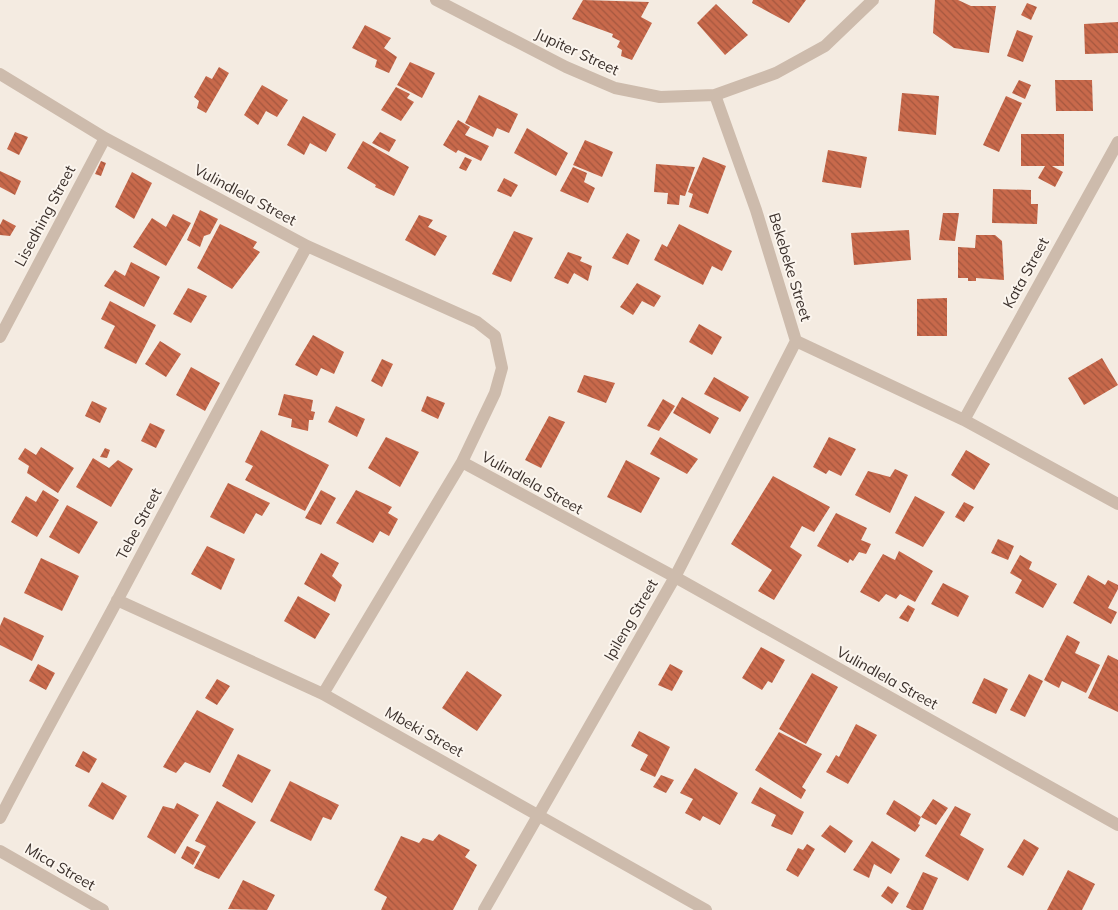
<svg xmlns="http://www.w3.org/2000/svg" width="1118" height="910" font-family="Mulish,sans-serif">
<defs>
<pattern id="building-back-hatch" width="6" height="6" patternUnits="userSpaceOnUse" patternTransform="scale(1.25)"><rect width="6" height="6" fill="#c8694b"/><path d="M-1 5l2 2M0 0l6 6M5-1l2 2" fill="none" stroke="#a4573f"/></pattern>
</defs>
<rect width="100%" height="100%" fill="#f4ebe1"/>
<!-- building -->
<path fill="url(#building-back-hatch)" d="M583 0 649 2 641 17 652 23 632 60 621 56 622 50 617 47 620 41 612 37 613 34 572 19Z
M753 0H806L789 23 752 3Z
M935 0H958L971 6H996L989 53 954 48 933 33Z
M1027 3 1037 7 1031 20 1021 15Z
M716 4 748 35 725 55 697 23Z
M1118 22V53L1085 54 1084 24Z
M365 25 391 38 384 48 397 57 389 73 375 67 377 60 352 48Z
M1017 30 1033 36 1023 62 1007 56Z
M410 62 435 73 422 98 397 85Z
M219 67 229 73 206 113 197 108 199 101 194 97 206 76 212 79Z
M1019 80 1031 85 1025 99 1012 93Z
M1055 80H1092L1093 111H1056Z
M262 85 288 100 277 117 266 111 258 125 244 115Z
M396 87 410 94 407 98 414 102 401 121 381 110Z
M902 93 939 96 936 135 898 131Z
M479 95 518 114 509 133 497 128 493 137 465 123Z
M1006 96 1022 103 999 152 983 145Z
M303 116 336 134 326 152 310 143 304 155 287 145Z
M458 120 470 127 465 135 489 146 481 161 458 150 456 153 443 145Z
M527 128 568 153 556 176 514 153Z
M15 132 28 137 19 155 7 149Z
M380 132 396 140 389 152 372 143Z
M1021 134H1064V166H1052L1063 172 1055 187 1038 178 1045 166H1021Z
M585 140 613 152 602 177 573 165Z
M363 141 409 167 394 196 375 187 376 185 347 168Z
M828 150 867 157 861 188 822 182Z
M465 157 472 160 466 171 459 168Z
M703 157 726 166 708 214 689 207 693 194 688 192Z
M101 161 106 163 101 176 95 174Z
M656 164 695 167 685 196 680 195 679 205 667 204 668 193 654 192Z
M573 167 587 173 584 182 595 188 588 203 560 191Z
M0 171 21 181 15 195 0 187Z
M132 172 152 183 134 219 115 207Z
M504 178 518 185 511 197 497 191Z
M993 189 1031 190V204H1038L1037 224 992 223Z
M200 210 218 219 210 234 204 236 200 247 187 240Z
M943 213H959L955 241 939 240Z
M173 214 191 223 166 266 133 247 152 218 166 227Z
M419 215 433 220 428 227 447 236 435 256 405 240Z
M3 219 16 226 10 236 0 235V225Z
M220 224 257 242 253 248 260 252 232 289 197 268Z
M679 224 732 251 722 271 712 266 703 285 654 260 662 244 667 247Z
M909 230 911 260 854 265 851 233Z
M514 231 533 238 511 282 492 274Z
M627 233 640 240 628 265 612 258Z
M976 235H995L1002 241 1004 280 976 278V281H968V278H958V247L975 248Z
M568 252 582 257 580 261 592 266 588 281 574 273 568 284 554 278Z
M131 262 160 277 144 307 104 286 115 270 125 276Z
M637 283 661 296 654 307 642 301 633 315 620 307Z
M188 288 207 296 191 323 173 314Z
M947 298V336H917V299Z
M110 301 156 325 136 364 104 348 115 326 101 319Z
M699 324 722 337 712 355 689 342Z
M313 335 344 352 334 374 321 368 317 376 295 365Z
M160 341 181 354 166 377 145 364Z
M1102 358 1118 385 1084 405 1068 378Z
M382 359 393 364 382 387 371 381Z
M191 367 220 383 205 411 176 395Z
M584 375 615 383 606 403 577 392Z
M714 377 749 397 740 412 704 394Z
M284 394 313 400 311 411 315 412 313 420H309L308 431 291 427 292 419 278 415Z
M427 396 445 403 438 419 421 411Z
M682 397 719 418 710 434 673 413Z
M663 399 675 406 659 431 647 426Z
M92 401 107 408 100 423 85 416Z
M336 406 365 419 357 437 328 422Z
M549 416 565 422 541 468 525 460Z
M150 423 165 430 156 448 141 441Z
M261 430 329 465 305 511 245 480 253 466 245 462Z
M386 437 419 452 400 487 368 468Z
M660 437 698 459 687 474 650 454Z
M829 437 856 449 841 476 829 470 826 474 813 467Z
M41 447 74 468 58 493 27 473 29 466 18 459 25 448 36 455Z
M105 448 110 450 107 458 100 457Z
M966 450 990 464 974 490 951 475Z
M93 458 109 468 118 460 133 469 111 507 76 487Z
M626 460 660 478 641 513 607 497Z
M895 469 908 475 890 513 855 495 868 471 890 477Z
M773 476 830 507 814 532 802 526 790 547 802 555 774 600 758 591 772 570 731 544Z
M228 483 270 503 262 516 256 513 244 534 210 517Z
M43 490 59 500 37 537 11 522 26 496 36 502Z
M321 490 336 498 321 525 305 518Z
M356 490 392 507 388 513 398 519 389 536 380 531 373 543 336 523Z
M915 496 945 512 923 547 895 533Z
M964 502 974 507 964 522 955 517Z
M67 505 98 522 79 554 49 537Z
M836 513 867 528 861 540 871 544 866 554 859 552 853 561 850 559 848 563 817 546Z
M998 539 1014 546 1008 560 991 553Z
M207 546 235 559 221 590 191 574Z
M899 551 933 571 915 602 900 594 896 599 886 594 879 602 860 592 883 554 895 560Z
M321 553 339 563 332 576 342 585 335 602 304 584Z
M1020 555 1032 562 1029 569 1057 584 1043 608 1015 593 1022 580 1010 573Z
M41 558 79 576 62 611 24 593Z
M1088 575 1105 585 1108 580 1118 585V589L1108 608 1117 612 1111 624 1073 603Z
M943 583 969 596 958 617 931 604Z
M298 596 330 614 315 639 284 621Z
M908 605 915 609 908 622 899 618Z
M4 617 44 636 32 661 0 645V626Z
M1067 635 1080 642 1075 653 1100 665 1086 693 1062 681 1059 688 1044 680Z
M761 647 785 660 772 683 768 681 762 690 742 678Z
M1108 655 1118 660V712L1088 698Z
M38 664 55 673 46 690 29 681Z
M670 664 683 671 672 691 658 685Z
M467 671 502 695 477 731 442 708Z
M812 673 838 687 806 744 779 729Z
M1029 674 1043 681 1025 717 1010 710Z
M984 678 1008 689 996 714 972 703Z
M217 679 230 686 217 705 205 698Z
M197 710 234 729 210 773 185 762 176 773 163 767Z
M856 724 877 735 848 784 826 772 836 755 839 757Z
M639 731 670 747 655 777 640 770 648 755 631 746Z
M779 732 822 754 802 787 806 790 801 799 755 770Z
M83 751 97 759 89 773 75 766Z
M238 754 271 770 252 803 222 786Z
M695 768 738 793 720 825 703 816 700 821 685 813 693 799 680 793Z
M661 775 674 780 666 793 653 787Z
M290 781 339 805 331 820 323 817 311 841 270 821Z
M102 782 127 796 113 820 88 806Z
M760 787 804 812 792 835 771 826 776 815 751 803Z
M933 799 948 808 936 825 921 817 918 824 920 825 915 832 886 814 894 800 921 817Z
M217 801 256 822 219 879 194 868 206 846 195 841Z
M177 803 199 815 175 854 147 837 163 806 174 809Z
M955 806 971 814 960 835 984 849 968 881 925 856Z
M830 825 853 841 845 853 821 836Z
M439 834 470 850 465 857 477 865 453 910H381L387 897 374 890 401 836 419 843 423 838 433 841Z
M1024 839 1039 848 1023 876 1007 867Z
M872 841 900 859 891 874 874 864 869 878 853 870Z
M807 844 815 849 798 877 786 870 798 848 803 850Z
M187 846 200 852 193 865 181 858Z
M1068 870 1095 884 1082 910H1047Z
M923 872 938 878 923 910H912L906 907Z
M243 880 275 895 267 910 228 909Z
M888 886 899 893 892 904 881 896Z"/>
<g fill="none" stroke-linecap="round" stroke-linejoin="round">
<!-- minor -->
<path stroke="#cdbbac" stroke-width="12" d="M436 0 566 67 615 88 660 97 715 95 776 73 825 46 873 0
M0 74 105 138 307 246 477 322 495 336 502 368 495 393 462 462 675 577 1118 825
M715 95 756 210 796 341 964 420 1118 504
M0 337 105 138
M964 420 1118 142
M117 600 323 694 706 910
M323 694 462 462
M0 818C38 744 79 672 118 599 181 481 243 363 307 246
M0 851 103 910
M484 910 675 577 796 341"/>
</g>
<g text-anchor="middle" stroke-width="4" stroke-linejoin="round" paint-order="stroke">
<!-- street labels -->
<g font-size="15" fill="#3b302b" stroke="#fbf5ee">
<text transform="translate(577 52) rotate(25)" y="5">Jupiter Street</text>
<text transform="translate(245 195) rotate(28)" y="5">Vulindlela Street</text>
<text transform="translate(45 216) rotate(-62)" y="5">Lisedhing Street</text>
<text transform="translate(790 267) rotate(73)" y="5">Bekebeke Street</text>
<text transform="translate(1026 273) rotate(-61)" y="5">Kata Street</text>
<text transform="translate(532 483) rotate(29)" y="5">Vulindlela Street</text>
<text transform="translate(139 524) rotate(-62)" y="5">Tebe Street</text>
<text transform="translate(631 620) rotate(-60)" y="5">Ipileng Street</text>
<text transform="translate(887 678) rotate(29)" y="5">Vulindlela Street</text>
<text transform="translate(424 732) rotate(29)" y="5">Mbeki Street</text>
<text transform="translate(60 867) rotate(30)" y="5">Mica Street</text>
</g>
</g>
</svg>
